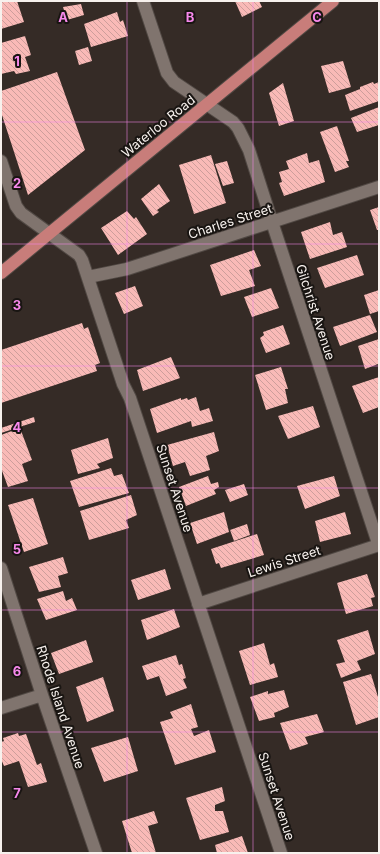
<svg xmlns="http://www.w3.org/2000/svg" width="380" height="854" font-family="Inter,sans-serif">
<defs>
<pattern id="building-back-hatch" width="6" height="6" patternUnits="userSpaceOnUse"><rect width="6" height="6" fill="#f9bab7"/><path d="M-1 5l2 2M0 0l6 6M5-1l2 2" fill="none" stroke="#cd9e9b"/></pattern>
</defs>
<rect width="100%" height="100%" fill="#352b26"/>
<!-- building -->
<path fill="url(#building-back-hatch)" d="M1 1H17L24 22 1 29Z
M235 1H259L262 7 242 17Z
M81 4 84 15 67 20 63 7Z
M117 12 120 22 123 20 128 36 91 47 84 24Z
M25 36 31 55 25 57 30 71 16 74 14 71 1 74V43Z
M88 47 92 61 79 65 75 51Z
M343 61 351 87 329 93 321 66Z
M57 72 85 150 28 195 1 112V91Z
M373 82 374 84 379 82V101L350 111 345 95 360 89V87Z
M283 83 294 121 279 126 269 93Z
M379 107V125L357 132 351 118Z
M337 126 349 161H346L349 167 335 172 320 132Z
M307 153 309 163 319 160 325 182 284 196 279 183 282 182 279 172 289 169 286 161Z
M211 155 226 203 194 214 179 165Z
M227 161 234 183 223 186 215 164Z
M159 184 170 201 157 210 159 212 153 216 141 199Z
M379 207V230H377L370 210Z
M127 211 134 219 136 217 147 234 118 255 101 228Z
M330 222 333 235 342 232 347 247 310 259 301 232Z
M254 250 261 266 249 270 255 286 221 296 210 265Z
M357 255 364 275 325 288 317 268Z
M135 286 143 306 124 314 115 293Z
M271 288 279 308 252 317 244 297Z
M379 290V311L370 314 364 295Z
M370 315 377 332 340 346 333 327Z
M82 323 84 329 88 327 100 363 95 365 97 371 1 403V350Z
M283 325 290 344 266 353 260 338 264 335 263 332Z
M379 339V368L378 364 365 369 358 346Z
M171 357 180 378 143 391 137 370Z
M281 367 288 389H285L288 403 266 410 255 375Z
M379 377V407L363 413 352 386Z
M196 397 200 411 209 408 213 421 192 427 191 421 157 433 150 409 181 398V400L187 398 188 400Z
M313 406 320 427 288 439 278 416Z
M34 417 35 422 1 433V428Z
M20 428 32 460 22 464 28 481 8 487 1 468V435Z
M214 432 219 451 206 456 210 470 190 476 185 462 173 466 167 445Z
M108 438 113 458 97 464 100 468 78 474 71 450Z
M111 468 114 476 122 474 129 493 79 507 70 481Z
M208 476 211 484 218 482 219 487 214 490 216 494 186 506 179 487Z
M334 476 340 496 305 509 297 486Z
M244 484 248 495 230 502 225 490Z
M131 495 137 515 126 520 129 528 89 540 80 511Z
M33 498 48 544 24 552 8 505Z
M224 512 229 532 197 544 190 523Z
M345 512 351 534 320 542 315 521Z
M247 524 250 535 234 541 230 530Z
M257 534 264 555 221 568 219 563 216 564 211 549Z
M63 557 68 573 58 576 61 587 39 592 29 567Z
M165 569 171 589 138 600 131 580Z
M367 574 375 597 371 598 373 606 346 614 337 583Z
M63 591 66 601 72 598 77 610 46 620 37 599Z
M174 609 180 627 147 640 141 620Z
M368 630 375 654 357 661 361 670 341 678 336 664 345 662 337 640Z
M86 640 93 662 59 674 51 653Z
M264 643 270 665 274 663 278 677 250 685 239 651Z
M176 655 179 665 182 664 186 678 183 679 187 688 166 696 159 676 147 680 142 666Z
M371 674 378 697 379 696V717L356 725 343 682Z
M103 677 114 711 87 722 76 687Z
M284 690 289 707 274 713 275 717 259 721 250 697 268 691V694Z
M191 704 198 727 191 729 194 736 209 730 216 752 175 765 160 722 173 718 170 712Z
M317 714 324 732 305 737 308 744 290 750 280 723Z
M18 733 19 736 26 734 37 765 41 763 47 782 28 787 19 761 4 766 1 759V742L4 741 3 738Z
M128 737 138 771 104 782 91 748Z
M222 787 225 801 215 805V811H223L229 832 200 840 186 798Z
M154 811 158 823 148 826 156 853H132L122 821Z
M242 836 248 853H217L215 845Z"/>
<g fill="none" stroke-linecap="round" stroke-linejoin="round">
<defs>
<path id="minor" d="M143 1 167 73 174 82 233 122 238 128 249 150 272 222 377 540 379 542
M1 161 16 206 21 213 79 255 82 260 123 384 130 398 281 853
M88 277 127 269 379 187
M1 568 42 695 96 853
M198 604 379 545
M1 708 42 695"/>
<path id="major" d="M1 273 333 1"/>
</defs>
<!-- minor casing -->
<use href="#minor" stroke="#514944" stroke-width="14"/>
<!-- major casing -->
<use href="#major" stroke="#514944" stroke-width="14"/>
<!-- minor -->
<use href="#minor" stroke="#80746e" stroke-width="12"/>
<!-- major -->
<use href="#major" stroke="#c87d7a" stroke-width="12"/>
</g>
<!-- grid -->
<path fill="none" stroke="#f788ec" stroke-width="1" stroke-opacity="0.55" d="M127 1V853M253 1V853M1 122H379M1 244H379M1 366H379M1 488H379M1 610H379M1 732H379"/>
<g text-anchor="middle" stroke-width="4" stroke-linejoin="round" paint-order="stroke">
<!-- street labels -->
<g font-size="13" fill="#f7f1ed" stroke="#191512">
<text transform="translate(158 126) rotate(-39)" y="5">Waterloo Road</text>
<text transform="translate(230 221) rotate(-18)" y="5">Charles Street</text>
<text transform="translate(316 312) rotate(72)" y="5">Gilchrist Avenue</text>
<text transform="translate(175 488) rotate(72)" y="5">Sunset Avenue</text>
<text transform="translate(284 561) rotate(-18)" y="5">Lewis Street</text>
<text transform="translate(61 707) rotate(72)" y="5">Rhode Island Avenue</text>
<text transform="translate(277 796) rotate(72)" y="5">Sunset Avenue</text>
</g>
</g>
<g font-size="13" text-anchor="middle" font-weight="bold" fill="#f788ec" stroke="#191512" stroke-width="4" stroke-linejoin="round" paint-order="stroke">
<text x="63" y="22">A</text>
<text x="190" y="22">B</text>
<text x="317" y="22">C</text>
<text x="17" y="66">1</text>
<text x="17" y="188">2</text>
<text x="17" y="310">3</text>
<text x="17" y="432">4</text>
<text x="17" y="554">5</text>
<text x="17" y="676">6</text>
<text x="17" y="798">7</text>
</g>
<!-- border -->
<rect width="380" height="854" fill="none" stroke="#f7f1ed" stroke-width="4"/>
</svg>
